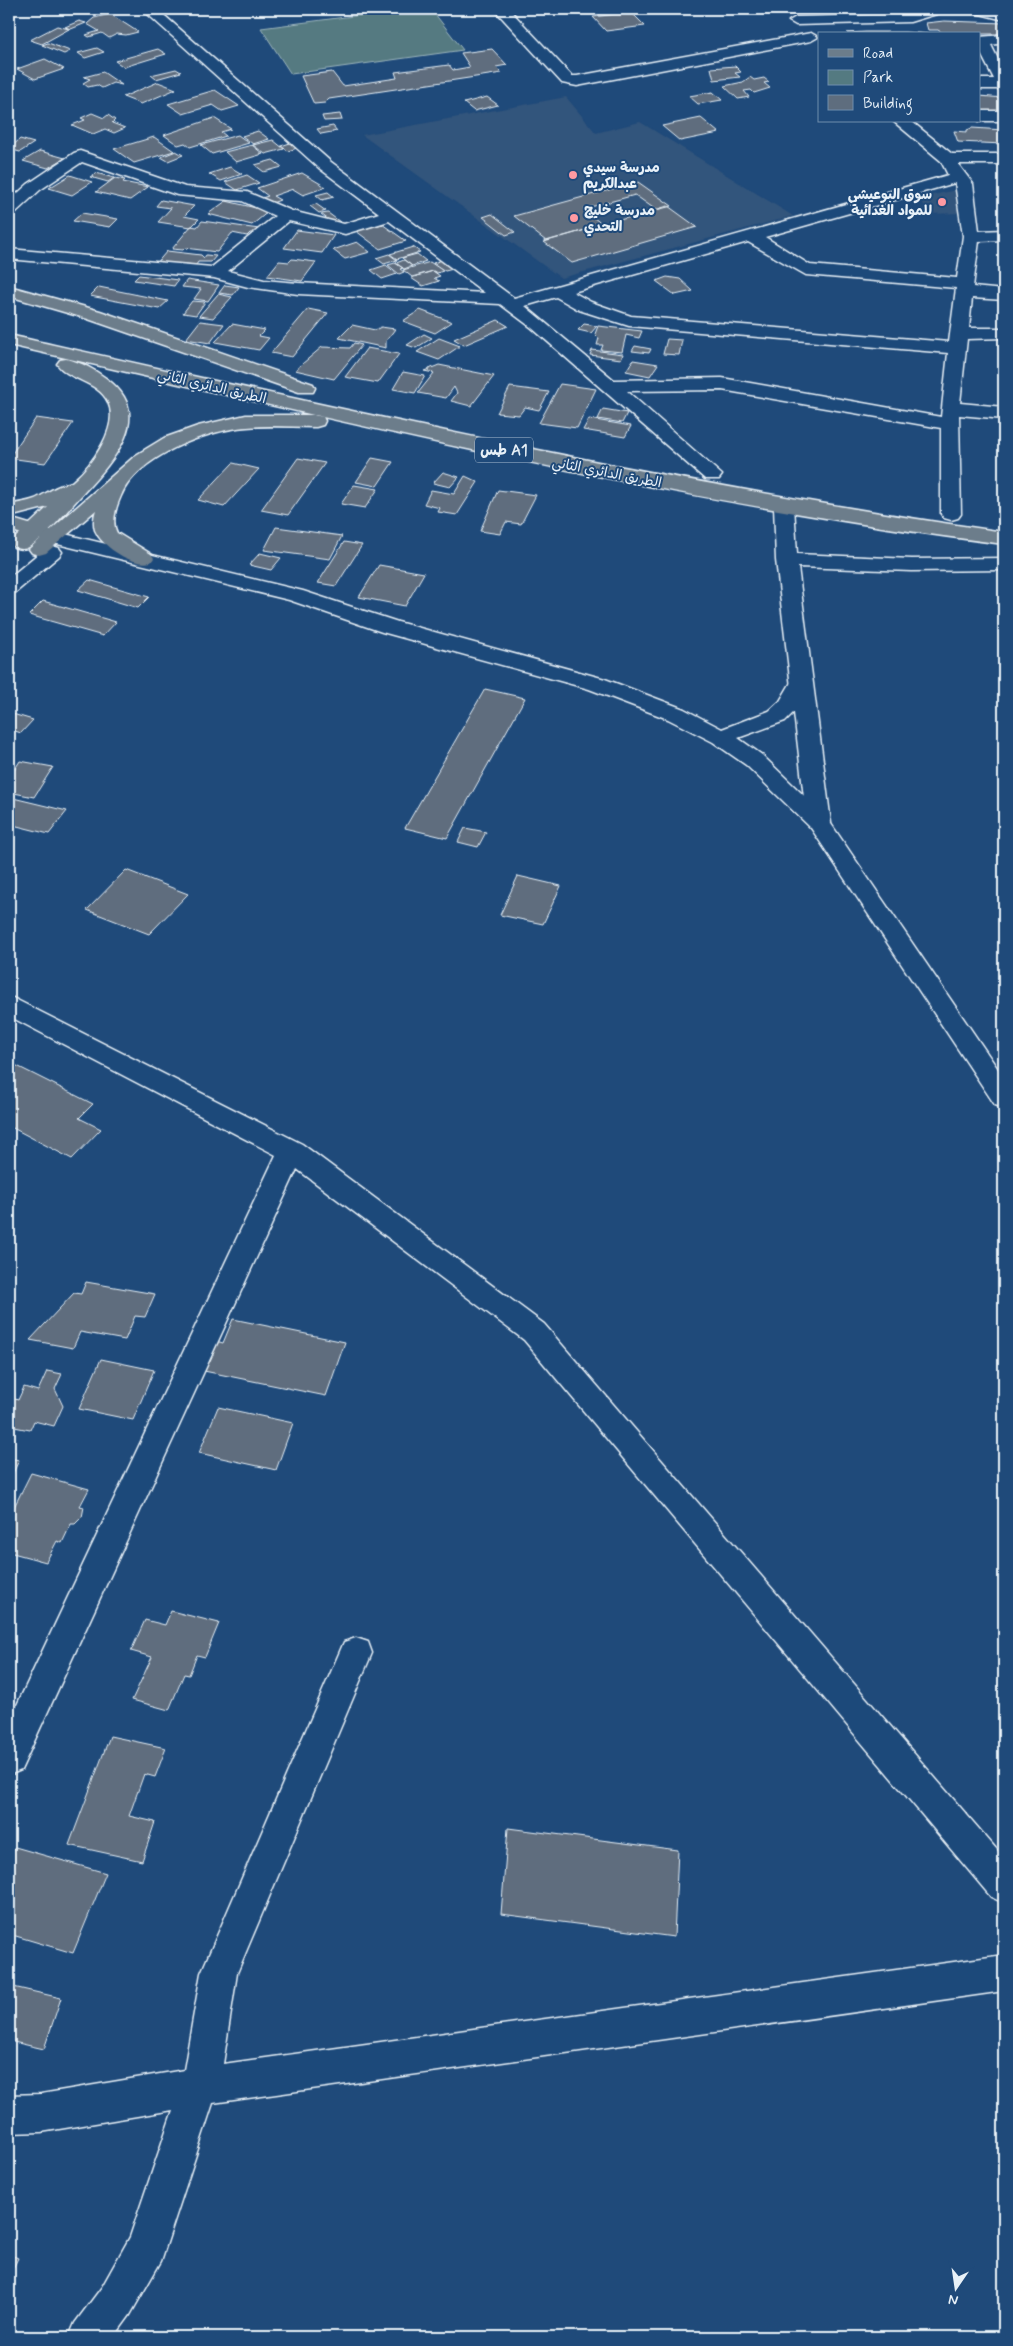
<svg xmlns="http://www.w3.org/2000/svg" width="1013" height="2346" font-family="Mynerve,'Playpen Sans Arabic',sans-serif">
<rect width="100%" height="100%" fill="#1f4a7a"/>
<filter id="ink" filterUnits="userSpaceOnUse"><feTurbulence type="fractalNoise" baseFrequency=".02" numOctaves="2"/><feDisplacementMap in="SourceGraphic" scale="10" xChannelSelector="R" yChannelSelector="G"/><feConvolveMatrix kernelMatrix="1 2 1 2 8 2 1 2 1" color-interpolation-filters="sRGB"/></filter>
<g filter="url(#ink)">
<!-- built -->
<path fill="#32547b" d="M566 97 596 133 640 122 793 216 561 278 362 135Z
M956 190 965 213 923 214 924 205 919 198Z"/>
<!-- green -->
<path fill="#547a81" stroke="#9eb6bc" d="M407 9H431L463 50 291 74 261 28Z"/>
<!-- building -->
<path fill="#5e6d7e" stroke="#e8f1f8" d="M837 9H918L920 13 852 15 846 11H837Z
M631 12 645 26 606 31 593 17Z
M110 14 138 32 126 35 117 34 109 38 102 33 89 37 86 35 99 31 87 24 94 18Z
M79 21 86 23 71 29 65 27Z
M944 21 1004 23V31L996 34H944L938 30H928L926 23Z
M57 26 69 29 42 44 30 40Z
M866 32H905L931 34 847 33Z
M48 43 70 51 64 54 42 45Z
M97 48 104 52 85 58 78 53Z
M158 49 166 54 124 67 115 61Z
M492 49 507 65 496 67 502 73 329 99 325 103 314 104 301 76 332 72 343 86 397 78 395 72 449 65 453 70 470 67 461 53Z
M45 59 64 69 35 79 17 69Z
M735 66 741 72 735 73 740 77 714 80 711 68Z
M176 69 181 72 156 79 151 75Z
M103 72 122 85 113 83 102 88 97 85 88 87 83 83 90 79 84 77Z
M750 77 754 80 764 78 769 82 764 83 770 88 754 93 751 90 744 91 749 97 738 99 724 86 743 82Z
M158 82 176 89 141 104 123 97Z
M215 90 239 106 222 111 213 105 183 114 168 104Z
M713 92 722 100 698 104 689 96Z
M979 96 1004 98V108L995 111H979Z
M487 97 498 105 474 111 464 103Z
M92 113 104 118 108 115 115 120 112 123 125 128 114 133 105 129 93 134 72 125 85 120 81 118Z
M340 114 342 120 324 121 322 116Z
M214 118 231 129 221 132 226 136 190 147 185 143 178 145 164 135Z
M701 118 719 133 680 141 662 126Z
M333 126 337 131 321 134 317 129Z
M972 128 1004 130V144L958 142 954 131 967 132V130Z
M258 131 269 139 253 144 242 136Z
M238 135 249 143 212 154 201 145Z
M154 137 174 151 134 163 114 149Z
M20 139 34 143 20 152 9 149Z
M273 140 284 149 265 154 253 145Z
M290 143 297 148 288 151 281 146Z
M252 145 263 154 236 162 225 152Z
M40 151 65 158 48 168 23 161Z
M176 151 183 155 168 161 161 157Z
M273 160 282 167 264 172 255 165Z
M230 167 242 174 221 181 209 174Z
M96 173 114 178 108 182 90 177Z
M302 173 326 187 303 195 293 189 273 196 280 200 267 205 258 199 268 196 257 188Z
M70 175 92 182 72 195 49 188Z
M247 175 259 183 237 190 225 182Z
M115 178 125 180 123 182 148 187 130 200 96 192Z
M638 182 672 206 656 210 635 195 583 209 603 225 546 241 514 216Z
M328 192 334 197 322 200 316 195Z
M161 200 194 206 184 216 199 219 191 227 158 222 171 208 156 206Z
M226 201 269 211 252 225 208 214Z
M316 204 326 211 319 213 310 206Z
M668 206 697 227 572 263 544 242Z
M82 213 118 219 110 227 73 221Z
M328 213 340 222 334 224 321 214Z
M492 214 515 232 506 235 483 217Z
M202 221 259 229 255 233H250L247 236 232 233 217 252 185 248 183 250 172 249 191 226 197 227Z
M382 224 406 241 380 249 356 231Z
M297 230 334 235 322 253 284 248Z
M357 242 370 252 345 259 333 250Z
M413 247 420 252 397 259 390 254Z
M167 251 201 255 204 258 206 255 216 256 211 262H198L196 265 186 264 184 267 163 263 165 264 155 265Z
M389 254 397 260 384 264 376 258Z
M417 254 426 261 412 266 402 258Z
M292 259 316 262 302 281 267 276 279 261 289 262Z
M404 260 412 266 404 269 396 263Z
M442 260 453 269 445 271 433 263Z
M430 262 443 271 437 273 433 271 412 277 403 270Z
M395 263 403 268 400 269 404 272 399 274 388 265Z
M386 265 397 274 382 279 371 270Z
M433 271 440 276 434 278 439 281 423 286 411 278Z
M139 275 178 280 174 286 134 280Z
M667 277 680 279 693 291 675 295 656 281Z
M187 280 219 285 208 301 194 299 201 289 182 287Z
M225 285 239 287 233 295 219 293Z
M99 287 168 301 159 309 90 296Z
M218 294 232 297 213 318 199 316Z
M192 301 205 302 196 315 183 313Z
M308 309 328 313 292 357 271 353Z
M420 310 452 322 435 333 403 321Z
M498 320 508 326 464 345 454 339Z
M200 321 224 324 210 343 186 339Z
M232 324 265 330 259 336 269 338 259 350 215 342Z
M584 324 597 326 591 333 578 330Z
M352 325 375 330 381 327 395 329 386 341V348L339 338Z
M598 326 642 331 639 338 626 335 622 352 601 350 603 345H597L599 338 595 334Z
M424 334 432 338 416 348 407 345Z
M439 338 460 346 439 360 417 352Z
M667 339 682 340 679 355 663 354Z
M354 343 362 345 334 379 295 370 322 347 350 348Z
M635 346 651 349 649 353 632 351Z
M367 348 399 354 378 383 345 377Z
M592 350 623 354 621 359 590 355Z
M633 360 658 364 650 376 626 371Z
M439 365 494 376 471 406 451 401 457 393 454 387 446 398 418 393 434 373 424 371Z
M403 372 425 376 415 393 393 389Z
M560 384 596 389 577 428 539 423Z
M510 387 549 392 539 410 525 407 519 415 497 413Z
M603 409 627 413 622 423 598 419Z
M36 418 73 423 45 463 9 458Z
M589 419 631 426 625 437 583 430Z
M298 458 325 463 288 515 261 510Z
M372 458 393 462 377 486 356 482Z
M233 463 259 469 224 507 198 500Z
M443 472 459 477 450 487 433 483Z
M465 476 478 482 457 515 438 512 440 508 424 504 431 490 454 494Z
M354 485 378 489 365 508 341 504Z
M498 490 536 495 521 524 506 522 500 534 480 531Z
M276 527 342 536 330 559 264 550Z
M344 542 362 545 336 586 318 583Z
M260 553 281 558 271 570 249 565Z
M379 565 424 573 405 606 359 597Z
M89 580 149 597 138 608 78 590Z
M43 601 116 622 103 636 29 615Z
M485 689 525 698 447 838 405 828Z
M9 713 33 720 21 733 9 729Z
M20 761 53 767 34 797 9 792V778Z
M9 797 67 811 49 834 9 824Z
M465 828 486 832 478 847 458 842Z
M126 870 188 894 149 934 87 910Z
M518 876 561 886 543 924 500 915Z
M9 1062 93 1104 79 1118 101 1129 72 1159 9 1126Z
M86 1282 155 1294 145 1317 135 1316 125 1340 80 1332 73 1348 30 1340 74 1293 81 1294Z
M233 1319 345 1342 326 1396 204 1371 216 1341 223 1343Z
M101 1359 154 1370 133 1420 79 1409Z
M47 1371 62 1374 55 1389 63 1406 54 1426 34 1421 30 1430 9 1426V1397L18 1400 24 1387 38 1391Z
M218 1407 293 1423 276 1470 199 1453Z
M9 1458 19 1460 9 1482Z
M31 1473 89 1489 80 1506 84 1507 82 1517 75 1524H71L62 1543 57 1541 46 1562 9 1552 12 1545 9 1544V1517Z
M171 1611 219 1623 205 1657 197 1655 189 1675 184 1674 169 1710 132 1700 152 1657 131 1651 145 1620 165 1625Z
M110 1736 166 1748 155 1777 144 1774 129 1816 155 1822 142 1861 69 1845Z
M508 1828 678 1850 674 1937 501 1914Z
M15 1847 106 1873 73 1953 9 1934V1862Z
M9 1986 61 1998 44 2049 9 2041Z
M9 2254 18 2258 9 2277Z"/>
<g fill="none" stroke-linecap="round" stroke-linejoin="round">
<defs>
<path id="street" d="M142 9H157L331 162 514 298 948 175 941 161 893 121H911L952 154H1004V164H958L973 184 979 231 1004 230V240L979 241 973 287 1004 290V300L972 298 969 328H1004V338L967 339 960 403 1004 407V419L959 415 961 514 958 518 951 520 944 518 941 514V428L722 390 627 391 722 475 719 479H705L532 328 500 304 298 294 248 287 214 278 9 259V249L212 267 275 216 242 201 177 195 82 162 40 190 15 213 9 214V201L28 184 74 153 80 151 185 187 247 192 292 211 344 224 379 213 319 168ZM955 183 963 236 957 278 810 265 765 237ZM289 221 345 234 389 221 485 293 298 283 264 280 228 271ZM748 242 806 275 956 288 949 342 631 316 591 302 573 292ZM556 297 579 310 629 326 948 353 941 417 722 378 614 380 525 306Z
M494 9H509L572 76H577L811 33 818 37 811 41 577 86 562 83Z
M924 9H945L943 12 910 22 796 25 789 21 796 17 909 14Z
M970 9H993L1004 12V20L972 12Z
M1004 35V43L991 45 1004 71V89H979V79H994L979 50V37Z
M979 111H1004V121H979Z
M784 500 791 502 794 506 797 554 912 559 1004 558V570L912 571 798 567 831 823 827 828 819 831 811 828 807 823 776 560 774 506 777 502Z
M52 546 59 548 62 552 59 556 16 592 9 594V578L45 548Z
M9 996 302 1144 544 1324 1004 1858V1903L991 1897 524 1340 297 1169 21 1770 9 1775V1722L276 1155 9 1016Z
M356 1638 368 1642 372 1653 237 1973 223 2064 1004 1955V1991L213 2103 161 2261 130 2315 114 2337H69L75 2323 102 2287 130 2237 173 2110 41 2132 9 2133V2095L41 2094 184 2070 201 1973 344 1642Z"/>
<path id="secondary" d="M52 531 303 591 398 622 605 679 684 709 722 729 769 711 780 701 793 679 801 677 809 679 812 684 796 710 785 721 738 738 762 755 827 818 1004 1078V1108L995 1105 811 828 746 765 713 742 668 719 589 689 382 632 289 600 45 541 42 537 45 533Z"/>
<path id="primary" d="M9 518 59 533 62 537 59 541 52 543 9 530Z"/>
<path id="highway" d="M9 286 100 311 313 384 315 388 313 392H299L88 319 9 296Z
M9 335C340 409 668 484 1004 532V544C669 502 338 420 9 345Z
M66 359C81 362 95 370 107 379 159 417 108 466 78 499 65 513 45 538 29 547 24 550 19 549 14 547L11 543 14 539 48 507 9 517V505C17 503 27 502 35 499 44 495 53 488 62 485 66 483 70 484 73 481 91 466 120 427 108 402 98 381 68 380 57 364L60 360Z
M246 415H316L323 417 325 421 323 425 316 427C293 427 270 425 247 427 206 430 137 457 121 496 116 507 111 522 117 533L151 554 154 558 151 562C133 567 102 547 95 530 93 523 94 516 96 510L46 553 39 555 32 553 29 549 136 455 164 438 198 426Z"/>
</defs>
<!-- street casing -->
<use href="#street" stroke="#e8f1f8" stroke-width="3"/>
<!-- secondary casing -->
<use href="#secondary" stroke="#e8f1f8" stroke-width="3"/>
<!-- primary casing -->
<use href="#primary" stroke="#e8f1f8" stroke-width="3"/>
<!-- highway casing -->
<use href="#highway" stroke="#e8f1f8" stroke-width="3"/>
<!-- street -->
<use href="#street" fill="#1f4a7a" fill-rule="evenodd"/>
<!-- secondary -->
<use href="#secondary" fill="#1f4a7a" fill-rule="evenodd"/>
<!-- primary -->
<use href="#primary" fill="#6c7d8b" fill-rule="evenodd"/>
<!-- highway -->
<use href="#highway" fill="#6c7d8b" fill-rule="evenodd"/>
</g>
</g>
<!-- markers -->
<g fill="#ff9aa2" stroke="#1f4a7a" stroke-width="2">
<circle cx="573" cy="175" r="5"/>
<circle cx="942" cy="202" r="5"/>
<circle cx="574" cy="218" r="5"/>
</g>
<g text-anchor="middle" stroke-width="4" stroke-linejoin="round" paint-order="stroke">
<!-- far-poi labels -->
<g font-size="14" font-weight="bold" fill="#e8f1f8" stroke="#1f4a7a" text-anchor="start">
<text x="583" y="172">مدرسة سيدي<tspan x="583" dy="16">عبدالكريم</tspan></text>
<text x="932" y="199" text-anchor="end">سوق البوعيشي<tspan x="932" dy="16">للمواد الغدائية</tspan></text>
<text x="584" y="215">مدرسة خليج<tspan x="584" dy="16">التحدي</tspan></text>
</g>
<!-- far-street labels -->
<g font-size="14" fill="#e8f1f8" stroke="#1f4a7a">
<text transform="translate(212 386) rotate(13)" y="5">الطريق الدائري الثاني</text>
<text transform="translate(607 472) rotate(11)" y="5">الطريق الدائري الثاني</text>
</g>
<!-- shield labels -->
<rect fill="#1f4a7a" stroke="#acbfd2" stroke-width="1" x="475" y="437.5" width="58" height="25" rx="4"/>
<g font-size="15" font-weight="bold" fill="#e8f1f8">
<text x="504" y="455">طس A1</text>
</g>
</g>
<!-- margin -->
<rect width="1013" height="2346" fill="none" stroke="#1f4a7a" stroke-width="30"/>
<rect x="15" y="15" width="983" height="2316" fill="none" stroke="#e8f1f8" stroke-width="2" filter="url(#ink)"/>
<!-- legend -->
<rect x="818" y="32" width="162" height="90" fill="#1f4a7a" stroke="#6f8dac"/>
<rect x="828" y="49" width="25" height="8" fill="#6c7d8b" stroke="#6f8dac"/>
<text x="863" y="58" font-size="15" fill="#e8f1f8">Road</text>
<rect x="828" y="70" width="25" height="15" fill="#547a81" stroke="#6f8dac"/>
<text x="863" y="82" font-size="15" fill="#e8f1f8">Park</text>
<rect x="828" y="95" width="25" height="15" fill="#5e6d7e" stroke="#6f8dac"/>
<text x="863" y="108" font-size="15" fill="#e8f1f8">Building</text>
<!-- north arrow -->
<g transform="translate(956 2288) rotate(193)" stroke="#1f4a7a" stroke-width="4" paint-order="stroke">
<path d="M0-4L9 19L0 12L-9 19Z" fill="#e8f1f8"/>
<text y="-8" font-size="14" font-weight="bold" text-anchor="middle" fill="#e8f1f8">N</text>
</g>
</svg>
